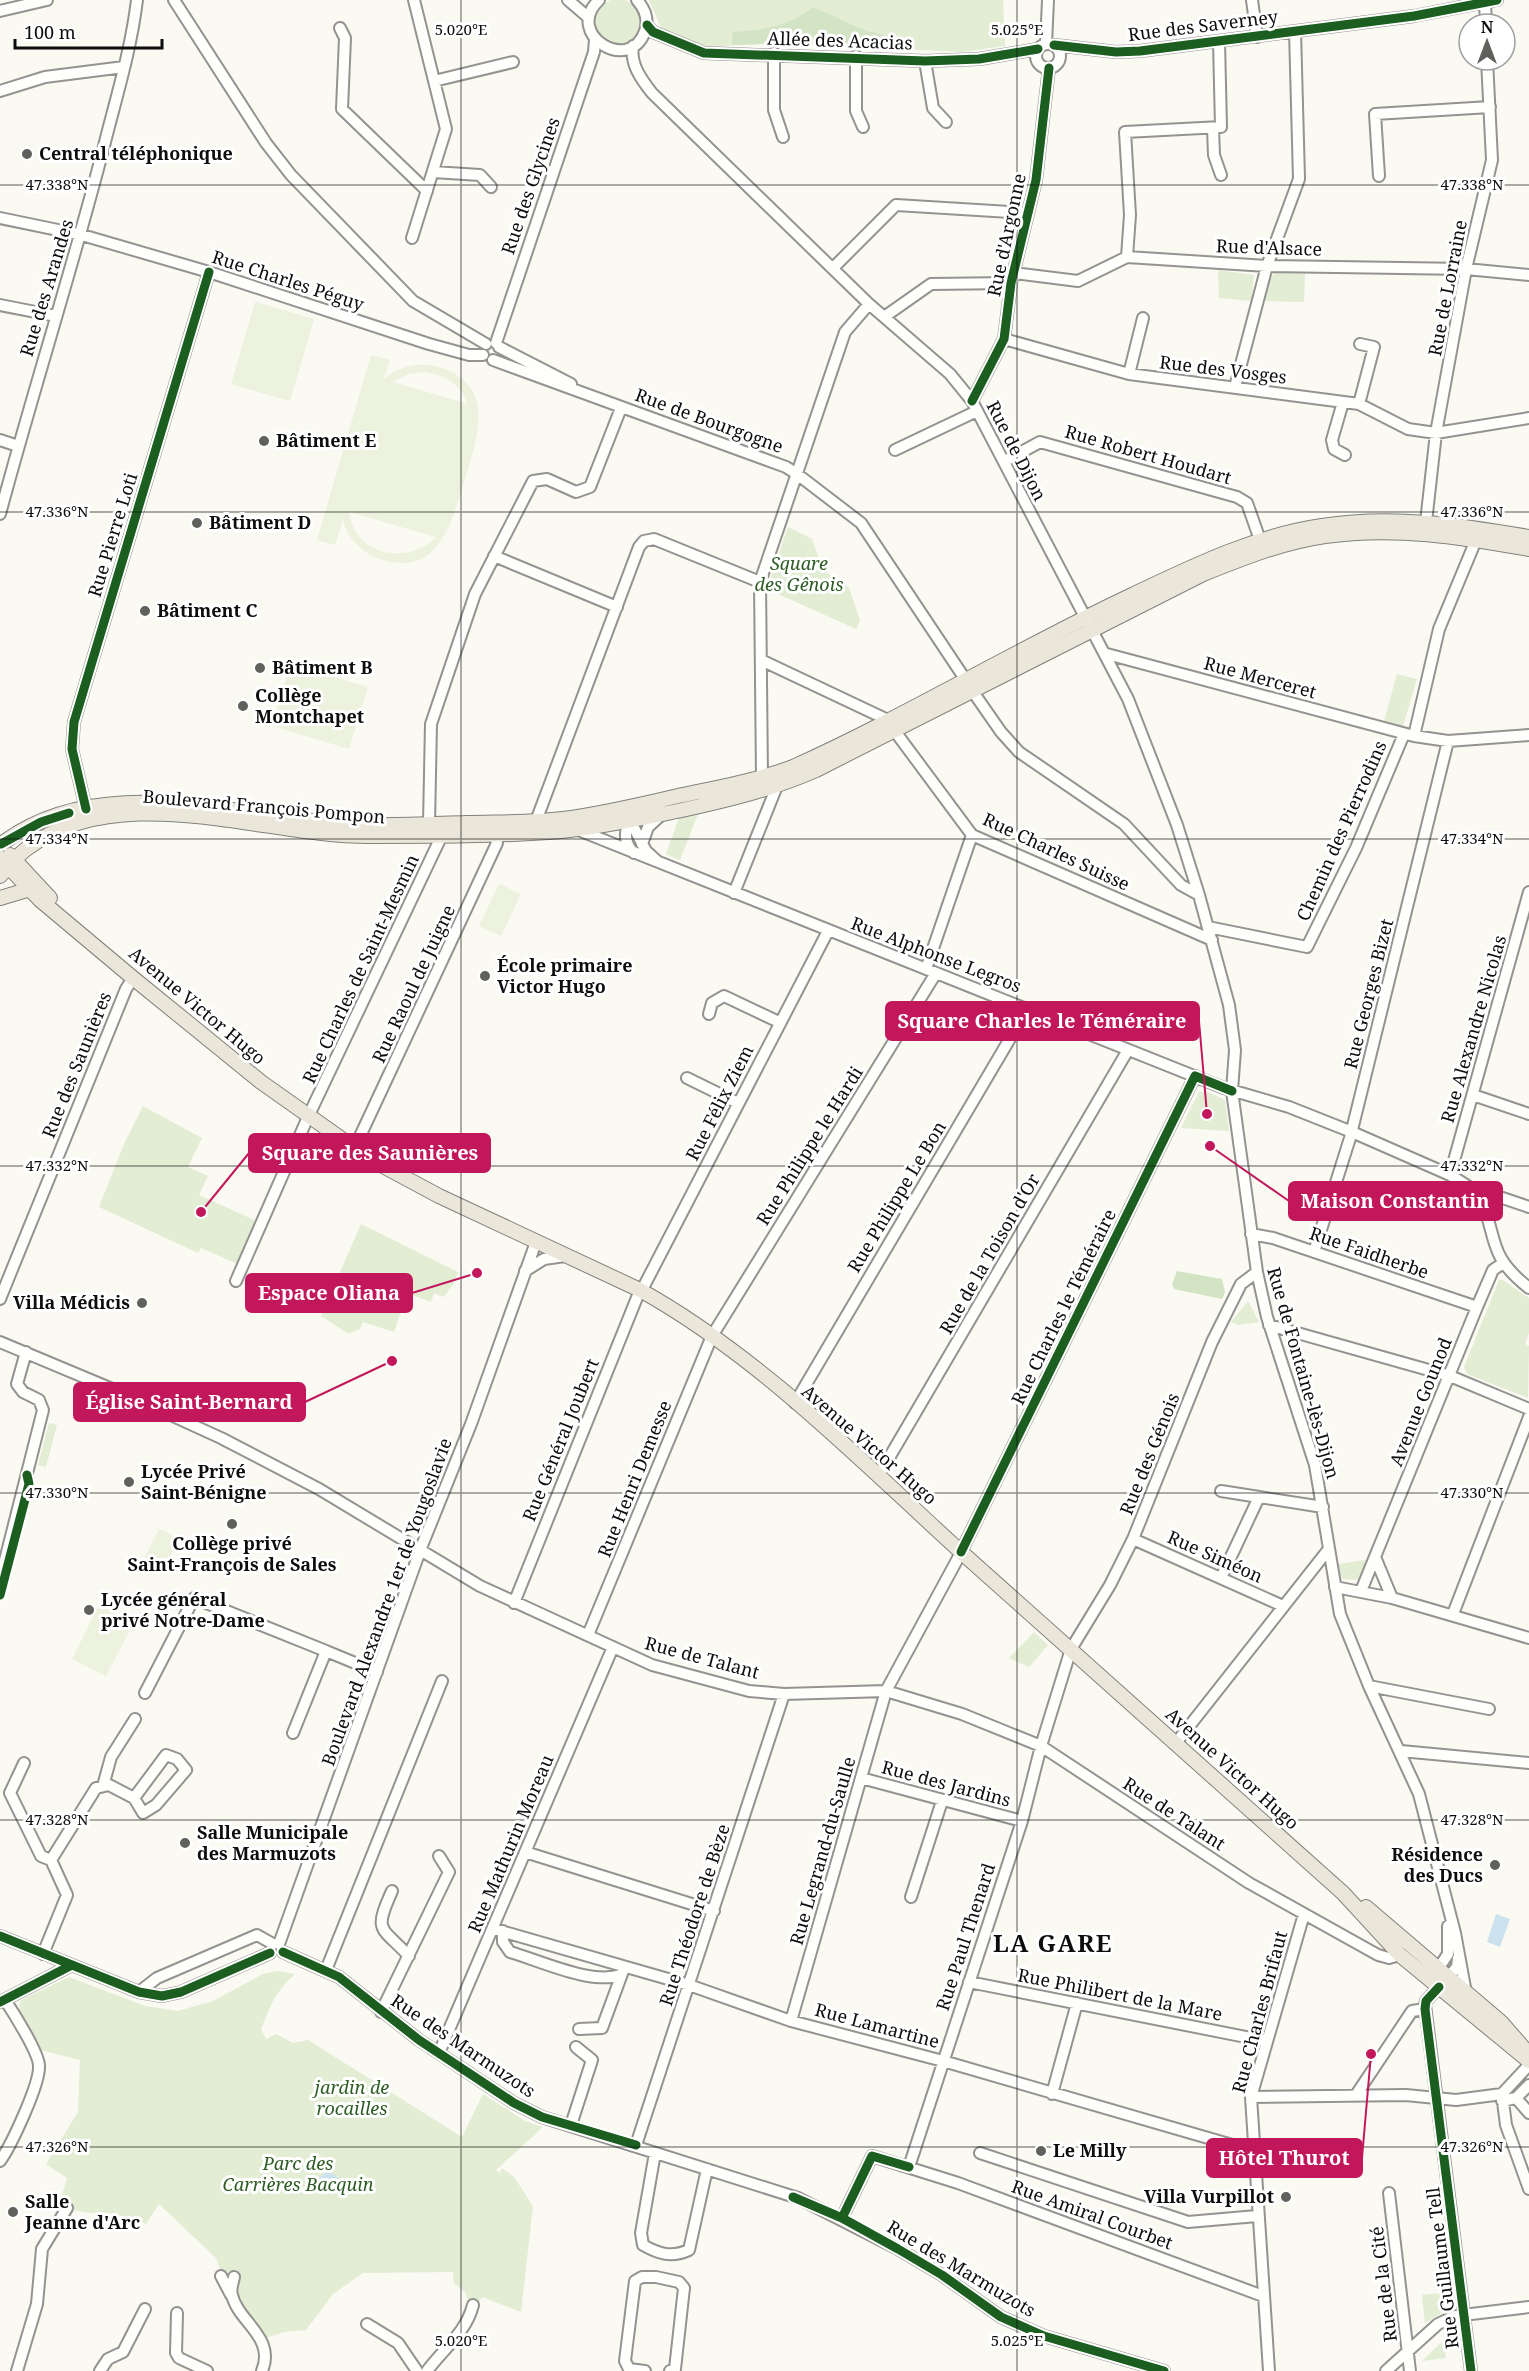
<svg xmlns="http://www.w3.org/2000/svg" width="1529" height="2371" font-family="'Noto Serif',serif">
<rect width="100%" height="100%" fill="#faf9f2"/>
<!-- green -->
<path fill="#e2edd4" d="M595 22a23 23 0 1 1 46 0a23 23 0 1 1-46 0Z
M649 0H1003L1005 46 961 52 766 42 763 44 706 47 661 28Z
M1218 270 1254 275 1251 301 1219 298Z
M1275 273H1305L1304 302 1264 301 1270 279Z
M788 527 812 539 823 570 849 588 860 620 856 629 769 590 770 579Z
M1397 674 1417 679 1403 726 1384 721Z
M698 814 680 860 666 854 679 818Z
M1199 1092H1208L1225 1100 1229 1131 1181 1128Z
M143 1106 202 1138 188 1167 208 1176 199 1195 259 1222 240 1265 201 1248 198 1253 99 1207 124 1144Z
M361 1224 458 1272 454 1283 444 1297 434 1293 431 1302 407 1293 394 1332 363 1322 360 1329 349 1334 321 1316Z
M1499 1280H1503L1529 1298V1333L1525 1344 1529 1346 1528 1398 1467 1374 1464 1367Z
M1248 1301 1259 1322 1238 1325 1231 1322Z
M49 1423 57 1425 46 1467 38 1465Z
M1366 1560 1359 1580 1343 1579 1337 1569 1338 1564Z
M1034 1632 1048 1645 1029 1667 1009 1658Z
M277 1971 295 1974C275 1992 271 2005 261 2029L266 2039 276 2034 293 2043 308 2040 462 2137 483 2094 525 2121 543 2127 496 2170 500 2173 502 2168 514 2177 533 2206 521 2312 482 2297 477 2306 469 2303 465 2292 454 2283 453 2272 363 2273 333 2294 306 2330 284 2332 265 2338 238 2297V2276L222 2274 216 2258 159 2204 146 2224 137 2220 72 2210 59 2205 67 2178 46 2164 78 2112 80 2060 40 2050 19 2008 21 2000 69 1977 145 2006 178 2011 213 2001 263 1974Z
M1452 2292 1451 2307 1425 2323 1422 2295Z
M1456 2333 1459 2348 1445 2351 1446 2358 1422 2361 1445 2339Z"/>
<!-- forest -->
<path fill="#d3e4c4" d="M813 7 866 31 909 40V48L766 42 763 44 732 45 733 32C764 30 788 27 813 7Z
M1177 1271 1222 1279 1225 1292 1222 1299 1174 1289 1172 1284Z"/>
<!-- pitch -->
<path fill="#ecf2de" fill-rule="evenodd" d="M255 302 314 319 290 401 231 384Z
M371 355 390 360 383 380C399 365 422 361 442 368 498 387 476 442 464 482 451 525 437 580 377 558 360 551 347 538 343 519L335 545 317 540ZM425 372C445 375 461 385 468 404L393 382 408 374ZM349 512 436 537C407 566 355 556 349 512Z
M290 664 368 687 349 749 272 726Z
M499 884 521 894 501 936 479 926Z
M159 1529 179 1538 164 1569 144 1559Z
M99 1605 134 1622 106 1676 72 1659Z"/>
<!-- water -->
<path fill="#cce2ef" d="M1496 1914 1510 1919 1500 1947 1487 1942Z
M326 2172 335 2175 344 2185 339 2192H330L320 2187 319 2178Z"/>
<g fill="none" stroke-linecap="round" stroke-linejoin="round">
<defs>
<path id="minor" d="M174 0 266 143 291 175 413 301 486 344
M568 0 589 18
M599 0C563 34 630 75 645 31 649 19 645 9 637 0
M1252 0 1257 37
M1485 2 1486 24
M0 11 47 0
M647 25 653 32 704 53 925 61 979 59 1038 49
M340 28 345 38 342 109 427 191
M1036 56a12 12 0 1 1 24 0a12 12 0 1 1-24 0Z
M1046 44 1048 0
M1054 45 1116 52 1140 51 1414 16 1497 0
M633 46C630 64 641 79 652 93L869 304 950 374 972 401 1128 699 1177 825 1199 895 1229 1005 1235 1050 1232 1091 1257 1272 1267 1317 1315 1465 1340 1614 1369 1686 1419 1794 1455 1933 1466 1993
M774 53V110L783 137
M856 56V111L863 127
M925 61 933 108 946 122
M434 81 513 62
M0 91 45 77 124 67
M1213 128 1214 155 1221 175
M433 172 480 175 491 187
M1379 176 1375 114 1490 107
M0 218 82 235 209 272 429 344 469 355H483
M412 238 446 129 414 0
M1127 257 1130 215 1125 132 1221 127 1219 42
M833 268 896 205 1028 213
M1014 273 1078 281 1127 257 1267 266 1466 269 1529 275
M0 305 56 316
M884 317 931 284 1011 283
M1004 339 1129 374 1359 404 1408 429 1436 433 1529 418
M496 343 594 52 595 39
M499 347 571 384
M493 360 786 467 797 474 861 523 965 679
M1129 374 1143 318
M1235 387 1267 266 1299 179 1295 31
M972 401 1004 339 1011 283 1036 180 1049 68
M1343 402 1332 440 1334 449 1345 455
M1359 404 1374 347 1360 344
M0 440 18 446
M895 450 977 411
M1005 461 1040 442 1237 497 1247 503 1260 540
M0 514C33 391 72 270 104 146 116 98 131 50 137 0
M1426 522 1436 433 1466 269 1492 160 1487 60
M494 556 617 607
M1107 654 1414 736 1448 741 1529 735
M761 660 888 720
M971 689 1001 732 1019 752 1124 824 1181 885 1199 895
M894 730 972 835 1212 940
M1414 736 1439 629 1476 540
M762 777 760 582 845 332 869 304
M86 809 72 749 74 722 209 272
M536 821 639 547 644 541 654 539 760 582
M429 824 431 724 475 594 533 481 547 479 576 492 590 487 621 408
M576 829 1224 1088 1289 1107 1352 1132 1450 1175 1477 1192C1500 1235 1483 1252 1529 1288
M642 844 648 827 661 815
M634 853C624 844 624 831 630 820L646 851 657 861
M734 893 777 786
M1208 927 1307 947 1356 848 1404 734
M926 969 972 835
M709 1014 712 1003 724 996 779 1022
M687 1078 738 1103
M1473 1095 1529 1114
M355 1147 497 843 494 833
M1450 1175 1529 892
M1473 1188 1529 1207
M1251 1234 1273 1238 1477 1307
M1314 1252 1350 1138 1448 741
M525 1271 544 1259 565 1256
M236 1281 308 1117 442 835
M0 1299 126 989 133 978
M1269 1325 1450 1376 1529 1409
M0 1342 129 1396 221 1438 319 1489 480 1586 652 1665 749 1691 784 1694 886 1691 962 1714 1041 1746 1249 1883 1378 1955 1389 1958 1400 1955
M795 1403 1028 1008
M879 1475 1128 1050
M1221 1491 1259 1497
M1133 1539 1283 1606
M1375 1557 1392 1598
M1221 1578 1259 1497 1323 1507
M0 1580 43 1410 39 1400 23 1392 17 1384 26 1352
M1335 1587 1392 1598 1529 1638
M1361 1591 1477 1307 1493 1270 1503 1263
M514 1603 640 1290 644 1286 828 931
M1453 1614 1529 1417
M588 1635 712 1336 936 973
M1369 1686 1489 1709
M145 1693 194 1598 326 1651
M293 1733 326 1651 377 1672
M1176 1743 1328 1550
M1401 1751 1529 1763
M24 1763 10 1793 41 1856 51 1860
M861 1778 1022 1821
M103 1786 111 1757 135 1719
M525 1852 714 1911
M392 1891C373 1933 381 1926 409 1956
M911 1897 942 1801
M494 1929 689 1985 791 2021 943 2061 1253 2151
M503 1931V1942L510 1952C541 1961 591 1985 621 1975
M0 1936 139 1992 162 1996 181 1992 270 1953
M279 1944 421 1548 471 1424 536 1242
M283 1952 339 1977 419 2040 514 2103 542 2117 798 2198 898 2249 942 2275 1001 2317 1044 2336 1164 2371
M43 1954 67 1895 51 1860 96 1788 109 1785 134 1798 166 1755 177 1759 186 1770 156 1805 143 1813 134 1798
M1458 1958 1457 1967 1426 2001 1425 2005 1471 2371
M326 1970 442 1681
M1436 1972 1448 1954V1926
M969 1982 1266 2041
M139 1992 157 1978 257 1935 273 1944
M0 2002 72 1965
M381 2012 449 1872 439 1856
M791 2021 886 1691 957 1560 1195 1076
M579 2029 602 2028 623 1971
M439 2053 613 1647
M1052 2094 1077 2003
M1502 2094 1506 2125 1529 2189
M1356 2095 1412 2011 1425 2009
M1251 2097 1406 2095 1456 2100 1502 2094 1529 2065
M1516 2098 1529 2113
M1502 2101 1516 2098 1529 2085
M571 2125 592 2060 576 2047
M636 2145 784 1694
M655 2153 641 2233 643 2245C659 2254 671 2258 689 2250L707 2169
M980 2153 1188 2222 1257 2216
M0 2161C11 2146 40 2084 39 2066 39 2053 13 2012 5 2000
M909 2167 1022 1821 1041 1746 1071 1649 1110 1585 1133 1539 1212 1342 1241 1284 1257 1272
M1389 2193 1410 2371
M842 2218 872 2156 958 2183 1263 2296
M221 2276 231 2295
M234 2277C233 2282 230 2290 232 2295 238 2322 276 2337 262 2371
M177 2313 176 2353 179 2358 207 2371
M367 2324 398 2343 417 2371
M17 2371 37 2304 42 2249 67 2208
M100 2371 108 2359 123 2352 145 2309
M427 2371C443 2349 466 2333 473 2305
M645 2371 629 2369 625 2361 635 2281 642 2277H656L679 2282 684 2288 675 2369 670 2371
M1269 2371 1251 2097 1304 1914
M1386 2371 1438 2324 1455 2316 1529 2307"/>
<path id="major" d="M0 845C103 765 251 823 367 825 401 826 434 824 467 823 499 822 531 823 563 819 602 814 640 805 678 796 717 788 756 781 793 767 908 715 1017 649 1132 595 1193 566 1254 536 1322 526 1392 515 1460 525 1529 537
M10 855 50 898
M0 858 40 900 133 978 261 1082 370 1159 439 1196 640 1290C759 1356 860 1460 960 1551 1087 1666 1216 1778 1343 1893L1400 1955 1529 2061
M0 876C9 866 18 854 29 847 123 778 265 837 371 836 434 836 498 836 561 831 602 827 642 818 682 810 728 800 773 789 816 770L1203 574C1243 558 1283 542 1325 536 1394 526 1461 537 1529 549
M0 898 30 889
M1366 1907 1501 2022 1528 2053"/>
</defs>
<!-- minor casing -->
<use href="#minor" stroke="#949390" stroke-width="14"/>
<!-- major casing -->
<use href="#major" stroke="#81817d" stroke-width="16"/>
<!-- minor -->
<use href="#minor" stroke="#fefefd" stroke-width="10"/>
<!-- major -->
<use href="#major" stroke="#eae7da" stroke-width="14"/>
<defs>
<path id="cycleway" d="M647 25 653 32 704 53 925 61 979 59 1038 49
M1054 45 1116 52 1140 51 1414 16 1497 0
M972 401 1004 339 1011 283 1036 180 1049 68
M86 809 72 749 74 722 209 272
M1 844 41 822 69 813
M961 1552 1195 1076 1232 1091
M0 1595 29 1484 27 1475
M0 1936 139 1992 162 1996 181 1992 270 1953
M283 1952 339 1977 419 2040 514 2103 542 2117 636 2145
M1439 1987 1426 2001 1425 2009 1471 2371
M0 2002 72 1965
M793 2197 842 2218 898 2249 942 2275 1001 2317 1044 2336 1164 2371
M842 2218 872 2156 909 2167"/>
</defs>
<!-- cycleway casing -->
<use href="#cycleway" stroke="#fff" stroke-width="13"/>
<!-- cycleway -->
<use href="#cycleway" stroke="#1b5e20" stroke-width="9"/>
</g>
<!-- ticks -->
<path fill="none" stroke="#0d0d0d" stroke-width="1.5" stroke-opacity="0.45" d="M461 0V2371M1017 0V2371M0 185H1529M0 512H1529M0 839H1529M0 1166H1529M0 1493H1529M0 1820H1529M0 2147H1529"/>
<!-- markers -->
<g fill="#60605d" stroke="#fff" stroke-width="2">
<circle cx="27" cy="154" r="6"/>
<circle cx="264" cy="441" r="6"/>
<circle cx="197" cy="523" r="6"/>
<circle cx="145" cy="611" r="6"/>
<circle cx="260" cy="668" r="6"/>
<circle cx="243" cy="706" r="6"/>
<circle cx="485" cy="976" r="6"/>
<circle cx="142" cy="1303" r="6"/>
<circle cx="129" cy="1482" r="6"/>
<circle cx="232" cy="1524" r="6"/>
<circle cx="89" cy="1610" r="6"/>
<circle cx="185" cy="1843" r="6"/>
<circle cx="1495" cy="1865" r="6"/>
<circle cx="1041" cy="2151" r="6"/>
<circle cx="1286" cy="2197" r="6"/>
<circle cx="13" cy="2212" r="6"/>
</g>
<g text-anchor="middle" stroke-width="6" stroke-linejoin="round" paint-order="stroke">
<!-- street labels -->
<g font-size="18" fill="#0d0d0d" stroke="#fff">
<text transform="translate(1203 26) rotate(-7)" y="6">Rue des Saverney</text>
<text transform="translate(840 41) rotate(2)" y="6">Allée des Acacias</text>
<text transform="translate(531 186) rotate(-71)" y="6">Rue des Glycines</text>
<text transform="translate(1007 235) rotate(-78)" y="6">Rue d'Argonne</text>
<text transform="translate(1269 248) rotate(2)" y="6">Rue d'Alsace</text>
<text transform="translate(288 281) rotate(18)" y="6">Rue Charles Péguy</text>
<text transform="translate(47 288) rotate(-73)" y="6">Rue des Arandes</text>
<text transform="translate(1448 288) rotate(-79)" y="6">Rue de Lorraine</text>
<text transform="translate(1223 370) rotate(7)" y="6">Rue des Vosges</text>
<text transform="translate(709 421) rotate(20)" y="6">Rue de Bourgogne</text>
<text transform="translate(1016 451) rotate(63)" y="6">Rue de Dijon</text>
<text transform="translate(1148 455) rotate(16)" y="6">Rue Robert Houdart</text>
<text transform="translate(113 535) rotate(-73)" y="6">Rue Pierre Loti</text>
<text transform="translate(1260 678) rotate(15)" y="6">Rue Merceret</text>
<text transform="translate(264 807) rotate(5)" y="6">Boulevard François Pompon</text>
<text transform="translate(1342 831) rotate(-66)" y="6">Chemin des Pierrodins</text>
<text transform="translate(1056 852) rotate(25)" y="6">Rue Charles Suisse</text>
<text transform="translate(936 955) rotate(21)" y="6">Rue Alphonse Legros</text>
<text transform="translate(361 969) rotate(-65)" y="6">Rue Charles de Saint-Mesmin</text>
<text transform="translate(414 984) rotate(-65)" y="6">Rue Raoul de Juigne</text>
<text transform="translate(1369 994) rotate(-76)" y="6">Rue Georges Bizet</text>
<text transform="translate(197 1006) rotate(40)" y="6">Avenue Victor Hugo</text>
<text transform="translate(1474 1029) rotate(-74)" y="6">Rue Alexandre Nicolas</text>
<text transform="translate(77 1065) rotate(-68)" y="6">Rue des Saunières</text>
<text transform="translate(720 1103) rotate(-63)" y="6">Rue Félix Ziem</text>
<text transform="translate(810 1146) rotate(-58)" y="6">Rue Philippe le Hardi</text>
<text transform="translate(897 1197) rotate(-59)" y="6">Rue Philippe Le Bon</text>
<text transform="translate(1369 1253) rotate(19)" y="6">Rue Faidherbe</text>
<text transform="translate(990 1254) rotate(-60)" y="6">Rue de la Toison d'Or</text>
<text transform="translate(1064 1307) rotate(-64)" y="6">Rue Charles le Téméraire</text>
<text transform="translate(1303 1373) rotate(74)" y="6">Rue de Fontaine-lès-Dijon</text>
<text transform="translate(1421 1402) rotate(-68)" y="6">Avenue Gounod</text>
<text transform="translate(561 1440) rotate(-68)" y="6">Rue Général Joubert</text>
<text transform="translate(869 1445) rotate(41)" y="6">Avenue Victor Hugo</text>
<text transform="translate(1150 1454) rotate(-68)" y="6">Rue des Génois</text>
<text transform="translate(635 1479) rotate(-68)" y="6">Rue Henri Demesse</text>
<text transform="translate(1215 1557) rotate(24)" y="6">Rue Siméon</text>
<text transform="translate(387 1602) rotate(-70)" y="6">Boulevard Alexandre 1er de Yougoslavie</text>
<text transform="translate(702 1658) rotate(15)" y="6">Rue de Talant</text>
<text transform="translate(1232 1769) rotate(42)" y="6">Avenue Victor Hugo</text>
<text transform="translate(946 1784) rotate(15)" y="6">Rue des Jardins</text>
<text transform="translate(1174 1814) rotate(33)" y="6">Rue de Talant</text>
<text transform="translate(511 1844) rotate(-67)" y="6">Rue Mathurin Moreau</text>
<text transform="translate(823 1851) rotate(-74)" y="6">Rue Legrand-du-Saulle</text>
<text transform="translate(695 1915) rotate(-72)" y="6">Rue Théodore de Bèze</text>
<text transform="translate(966 1937) rotate(-72)" y="6">Rue Paul Thenard</text>
<text transform="translate(1120 1995) rotate(11)" y="6">Rue Philibert de la Mare</text>
<text transform="translate(1260 2012) rotate(-75)" y="6">Rue Charles Brifaut</text>
<text transform="translate(877 2026) rotate(15)" y="6">Rue Lamartine</text>
<text transform="translate(463 2046) rotate(34)" y="6">Rue des Marmuzots</text>
<text transform="translate(1092 2215) rotate(20)" y="6">Rue Amiral Courbet</text>
<text transform="translate(1443 2268) rotate(-97)" y="6">Rue Guillaume Tell</text>
<text transform="translate(961 2269) rotate(31)" y="6">Rue des Marmuzots</text>
<text transform="translate(1384 2284) rotate(-97)" y="6">Rue de la Cité</text>
</g>
<!-- poi labels -->
<g font-size="18" font-weight="bold" fill="#0d0d0d" stroke="#fff" text-anchor="start">
<text x="39" y="160">Central téléphonique</text>
<text x="276" y="447">Bâtiment E</text>
<text x="209" y="529">Bâtiment D</text>
<text x="157" y="617">Bâtiment C</text>
<text x="272" y="674">Bâtiment B</text>
<text x="255" y="702">Collège<tspan x="255" dy="21">Montchapet</tspan></text>
<text x="497" y="972">École primaire<tspan x="497" dy="21">Victor Hugo</tspan></text>
<text x="130" y="1309" text-anchor="end">Villa Médicis</text>
<text x="141" y="1478">Lycée Privé<tspan x="141" dy="21">Saint-Bénigne</tspan></text>
<text x="232" y="1550" text-anchor="middle">Collège privé<tspan x="232" dy="21">Saint-François de Sales</tspan></text>
<text x="101" y="1606">Lycée général<tspan x="101" dy="21">privé Notre-Dame</tspan></text>
<text x="197" y="1839">Salle Municipale<tspan x="197" dy="21">des Marmuzots</tspan></text>
<text x="1483" y="1861" text-anchor="end">Résidence<tspan x="1483" dy="21">des Ducs</tspan></text>
<text x="1053" y="2157">Le Milly</text>
<text x="1274" y="2203" text-anchor="end">Villa Vurpillot</text>
<text x="25" y="2208">Salle<tspan x="25" dy="21">Jeanne d'Arc</tspan></text>
</g>
<!-- park labels -->
<g font-size="18" font-style="italic" fill="#2e5c25" stroke="#fff">
<text x="799" y="570">Square<tspan x="799" dy="21">des Gênois</tspan></text>
<text x="352" y="2094">jardin de<tspan x="352" dy="21">rocailles</tspan></text>
<text x="298" y="2170">Parc des<tspan x="298" dy="21">Carrières Bacquin</tspan></text>
</g>
<!-- district labels -->
<g font-size="24" font-weight="bold" letter-spacing="1.5" fill="#0d0d0d" stroke="#fff">
<text x="1053" y="1952">LA GARE</text>
</g>
</g>
<g font-size="15" text-anchor="middle" fill="#0d0d0d" stroke="#fff" stroke-width="6" stroke-linejoin="round" paint-order="stroke">
<text x="461" y="35">5.020°E</text>
<text x="1017" y="35">5.025°E</text>
<text x="57" y="190">47.338°N</text>
<text x="1472" y="190">47.338°N</text>
<text x="57" y="517">47.336°N</text>
<text x="1472" y="517">47.336°N</text>
<text x="57" y="844">47.334°N</text>
<text x="1472" y="844">47.334°N</text>
<text x="57" y="1171">47.332°N</text>
<text x="1472" y="1171">47.332°N</text>
<text x="57" y="1498">47.330°N</text>
<text x="1472" y="1498">47.330°N</text>
<text x="57" y="1825">47.328°N</text>
<text x="1472" y="1825">47.328°N</text>
<text x="57" y="2152">47.326°N</text>
<text x="1472" y="2152">47.326°N</text>
<text x="461" y="2346">5.020°E</text>
<text x="1017" y="2346">5.025°E</text>
</g>
<!-- callouts -->
<path fill="none" stroke="#c2185b" stroke-width="2" d="M1207 1114L1199 1021M201 1212L249 1153M1210 1146L1289 1201M477 1273L412 1293M392 1361L305 1402M1371 2054L1362 2158"/>
<g fill="#c2185b" stroke="#fff" stroke-width="2">
<circle cx="1207" cy="1114" r="6"/>
<circle cx="201" cy="1212" r="6"/>
<circle cx="1210" cy="1146" r="6"/>
<circle cx="477" cy="1273" r="6"/>
<circle cx="392" cy="1361" r="6"/>
<circle cx="1371" cy="2054" r="6"/>
</g>
<g fill="#c2185b" stroke="#c2185b" stroke-width="2">
<rect x="886" y="1002" width="313" height="38" rx="6"/>
<rect x="249" y="1134" width="241" height="38" rx="6"/>
<rect x="1289" y="1182" width="213" height="38" rx="6"/>
<rect x="246" y="1274" width="166" height="38" rx="6"/>
<rect x="74" y="1383" width="231" height="38" rx="6"/>
<rect x="1207" y="2139" width="155" height="38" rx="6"/>
</g>
<g font-size="20" text-anchor="middle" font-weight="bold" fill="#fff">
<text x="1042" y="1028">Square Charles le Téméraire</text>
<text x="370" y="1160">Square des Saunières</text>
<text x="1395" y="1208">Maison Constantin</text>
<text x="329" y="1300">Espace Oliana</text>
<text x="189" y="1409">Église Saint-Bernard</text>
<text x="1284" y="2165">Hôtel Thurot</text>
</g>
<!-- north arrow -->
<g transform="translate(1487 42)"><circle r="28" fill="#ffffff" stroke="#9e9e9e" stroke-width="1.5"/>
<path d="M0-4.5L10 22L0 15L-10 22Z" fill="#60605d"/>
<text y="-9" font-size="16" font-weight="bold" text-anchor="middle" fill="#0d0d0d">N</text>
</g>
<!-- scale -->
<path d="M15 39v9h147v-9" fill="none" stroke="#0d0d0d" stroke-width="3"/>
<text x="24" y="39" font-size="18" fill="#0d0d0d" stroke="#ffffff" stroke-width="4.5" paint-order="stroke">100 m</text>
</svg>
